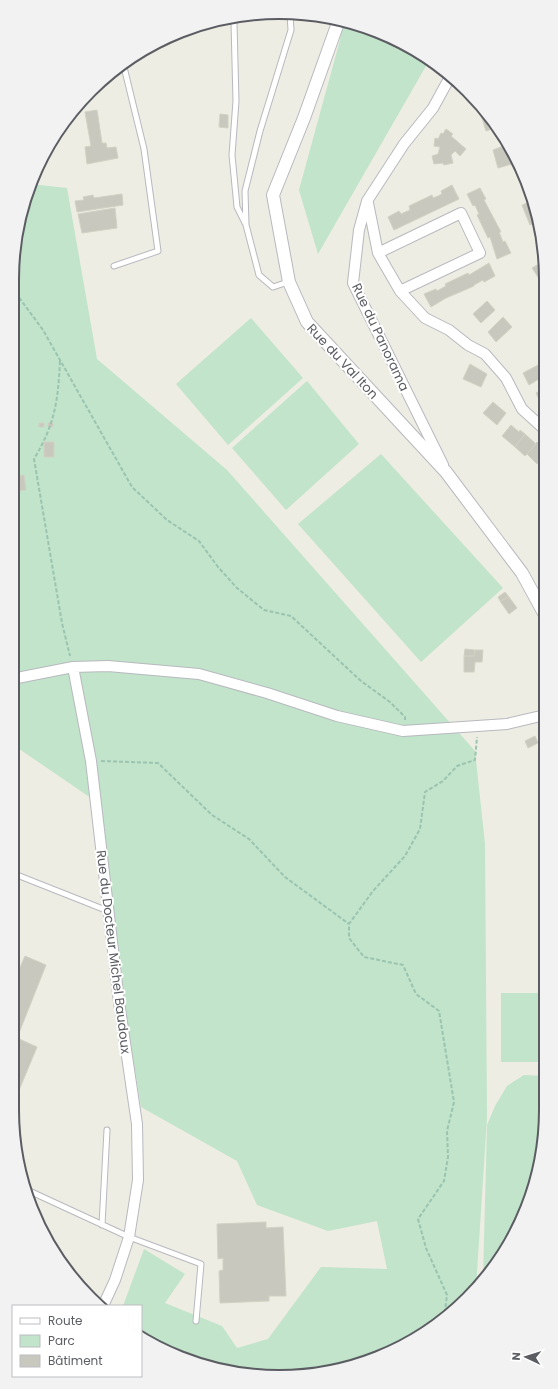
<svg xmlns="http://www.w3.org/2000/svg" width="558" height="1389" font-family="Poppins,sans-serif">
<rect width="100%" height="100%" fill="#edede3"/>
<!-- green -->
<path fill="#c1e4ca" d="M343 21 365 26 430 59 318 254 299 190 340 40Z
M30 184 67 188 97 359 227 470 475 751 485 844 487 1118 476 1288 455 1311 413 1341 331 1372 244 1375 193 1363 146 1341 141 1337V1306H123L144 1249 185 1274 165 1303 222 1326 237 1348 268 1339 321 1267 387 1269 377 1221 328 1231 257 1205 237 1161 141 1107 91 798 12 744V279L26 193Z
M251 318 303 378 228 445 176 384Z
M307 381 359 444 286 510 232 448Z
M381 454 503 588 421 662 298 524Z
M501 993H546V1062H501Z
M524 1075 546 1076V1110L532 1196 491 1273 483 1281 487 1125 495 1106 507 1086Z"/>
<!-- building -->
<path fill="#c8c8bf" stroke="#d2d1c2" d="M97 110 102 143H106L107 148 116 147 118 158 87 164 85 147 91 146 85 112Z
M486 113 495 128 486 131 481 115Z
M220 114 228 115V128L219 127Z
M446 129 453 134 451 136 466 149 460 156 455 151 451 155 453 163 444 165 443 163 434 164 432 156 438 154 440 147 434 146 435 138 438 139 441 133 443 134Z
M506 145 512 164 498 168 493 150Z
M452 185 459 199 394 230 388 217 399 211 401 214 410 210 409 206 432 195 433 198 438 196 442 194 441 191Z
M480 188 486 199 484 200 501 232H499L503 242 505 241 511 253 497 259 490 237 488 238 477 215 479 214 475 205 473 206 467 194Z
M122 194 123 205 77 212 75 201 84 200 83 197 93 195 94 198Z
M532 201 538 222 530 225 522 205Z
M115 208 117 228 82 233 78 214Z
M544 261V286L532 268Z
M489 263 495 276 484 282 483 280 474 285V286L446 298 431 307 424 294 436 289 437 291 446 286 445 284 468 273 469 275Z
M487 301 495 310 481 323 473 314Z
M503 317 512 327 496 342 488 332Z
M470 364 487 374 481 387 463 379Z
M540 364 544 376 529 385 523 373Z
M544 389V404L542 405 536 393Z
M493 402 506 413 497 425 483 413Z
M39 423H44V427H39Z
M48 423H53V427H48Z
M511 425 519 432 520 430 525 434 515 447 502 436Z
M525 434 536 444 525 456 515 447Z
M44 442H54V457H44Z
M537 442 544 448V455L537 464 527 454Z
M543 456 544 457V468L538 463Z
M24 475 26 490 12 492V476Z
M505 592 509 597 500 601 498 597Z
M509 597 517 608 509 614 500 601Z
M465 649 475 650 474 656H464Z
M475 650H483L482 662H475L474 672H464V656H474Z
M535 736 538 743 528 748 525 741Z
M25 956 46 965 17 1038 37 1047 12 1107V986Z
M266 1222V1228L283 1227 286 1296H269V1301L220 1303 219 1271 223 1270V1258L218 1259 217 1224Z"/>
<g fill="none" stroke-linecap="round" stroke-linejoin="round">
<defs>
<path id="service" d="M236 17 234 23 236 101 232 155 237 207 245 223
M114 266 158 251 144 149 123 63
M288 282 273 287 259 275 246 225 245 191 260 131 291 30 290 14
M12 873 108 911
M25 1189 129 1237 201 1264 196 1321
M102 1225 107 1130"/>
<path id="minor" d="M368 203 378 253 400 291 425 318 449 330 468 345 485 354 506 378 522 409 544 429
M378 253 461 213 480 253 400 291
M443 465 353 283 359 230 367 201 404 144 433 108 450 77
M73 667 91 761 119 1002 137 1124 138 1180 129 1237 115 1280 103 1306
M12 679 73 667 108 666 199 674 267 693 337 716 403 731 507 724 545 715"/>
<path id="tertiary" d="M339 20 304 118 273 195 289 282 307 322 446 472 522 573 545 615"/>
</defs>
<!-- service casing -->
<use href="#service" stroke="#b8b9bf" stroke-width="7"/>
<!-- minor casing -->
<use href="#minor" stroke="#b8b9bf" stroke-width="12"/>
<!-- tertiary casing -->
<use href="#tertiary" stroke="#b8b9bf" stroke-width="14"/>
<!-- path -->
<path stroke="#9ac4b1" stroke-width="2" stroke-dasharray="4 2" stroke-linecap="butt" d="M12 288 43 330 132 487 167 520 199 541 218 567 237 588 264 610 291 616 361 681 390 702 405 717V720
M60 361C58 401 55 424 34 459L62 623 70 656
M101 761 158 763 212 815 249 839 285 877 349 924
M444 1319 447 1295 426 1248 418 1219 444 1181 448 1157 447 1131 454 1102 439 1011 416 994 403 965 364 957 349 938V924L373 891 405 856 420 829 425 792 443 781 457 766 475 760 477 737
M141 1334 171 1353 191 1357 207 1366"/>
<!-- service -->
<use href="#service" stroke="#fff" stroke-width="5"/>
<!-- minor -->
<use href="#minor" stroke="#fff" stroke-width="10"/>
<!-- tertiary -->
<use href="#tertiary" stroke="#fff" stroke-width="12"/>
</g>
<g text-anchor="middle" stroke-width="4" stroke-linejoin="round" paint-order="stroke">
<!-- street labels -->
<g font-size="13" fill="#5b5d63" stroke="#fff">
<text transform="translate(381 337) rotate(65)" y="5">Rue du Panorama</text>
<text transform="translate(343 361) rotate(47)" y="5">Rue du Val Iton</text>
<text transform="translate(114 952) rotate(83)" y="5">Rue du Docteur Michel Baudoux</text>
</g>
</g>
<!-- crop -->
<path d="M0 0H558V1389H0ZM279 19H279A260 260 0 0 1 539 279V1110A260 260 0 0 1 279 1370H279A260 260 0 0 1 19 1110V279A260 260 0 0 1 279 19Z" fill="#f2f2f3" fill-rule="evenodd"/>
<path fill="none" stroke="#5b5d63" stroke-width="2" d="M279 19H279A260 260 0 0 1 539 279V1110A260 260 0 0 1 279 1370H279A260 260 0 0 1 19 1110V279A260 260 0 0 1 279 19Z"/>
<!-- legend -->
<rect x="12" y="1305" width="130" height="72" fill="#ffffff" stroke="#bdbec1"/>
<rect x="20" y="1318" width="20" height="6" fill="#ffffff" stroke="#bdbec1"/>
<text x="48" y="1325" font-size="12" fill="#5b5d63">Route</text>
<rect x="20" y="1335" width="20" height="12" fill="#c1e4ca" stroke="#bdbec1"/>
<text x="48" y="1345" font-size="12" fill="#5b5d63">Parc</text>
<rect x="20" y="1355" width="20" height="12" fill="#c8c8bf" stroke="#bdbec1"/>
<text x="48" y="1365" font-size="12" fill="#5b5d63">Bâtiment</text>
<!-- north arrow -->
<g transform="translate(526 1357) rotate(274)" stroke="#ffffff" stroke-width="3" paint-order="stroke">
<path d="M0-3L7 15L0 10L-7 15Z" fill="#5b5d63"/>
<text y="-6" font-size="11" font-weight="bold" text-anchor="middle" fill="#5b5d63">N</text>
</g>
</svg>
